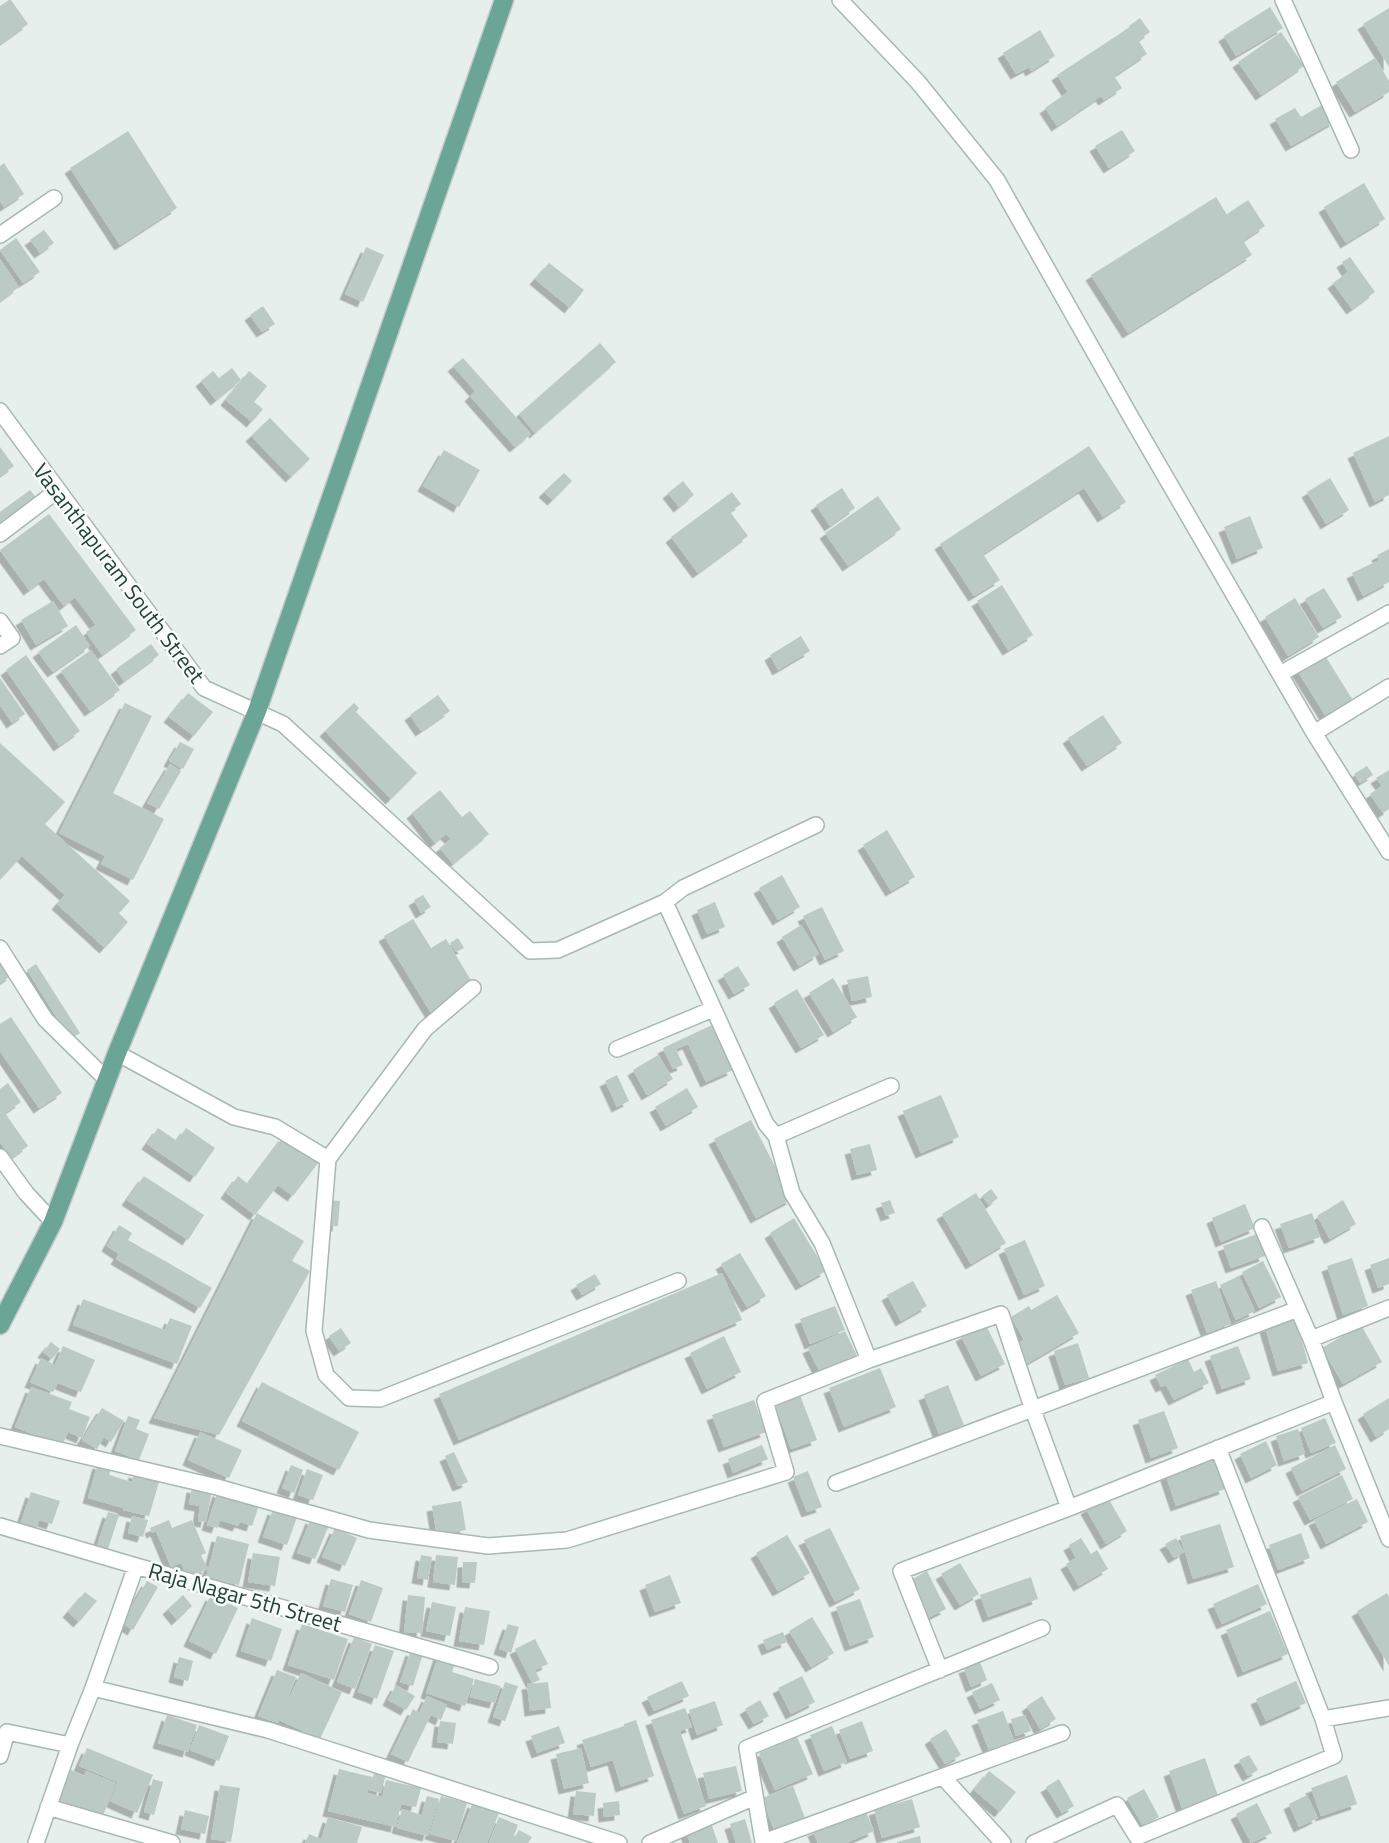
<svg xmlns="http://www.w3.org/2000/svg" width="1389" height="1843" font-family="'Titillium Web',sans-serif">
<defs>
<filter id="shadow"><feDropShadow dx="-5.5" dy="5.5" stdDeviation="0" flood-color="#0004"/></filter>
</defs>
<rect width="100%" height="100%" fill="#e6efeb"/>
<!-- building -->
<path fill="#bbcac4" filter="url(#shadow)" d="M9 0H11L28 24 0 44V6Z
M1270 7 1283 28 1236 56 1224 36Z
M1389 8V67L1363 24Z
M1140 18 1150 32 1139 40 1129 26Z
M1130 27 1147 54 1114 76 1122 88 1104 100 1101 96 1057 126 1045 108 1068 92 1057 75Z
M1040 30 1055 56 1031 71 1029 67 1016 74 1003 53Z
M1281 32 1304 66 1261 95 1238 62Z
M1375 58 1389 81V92L1355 112 1336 82Z
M1325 103 1335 121 1291 146 1275 119 1295 108 1301 117Z
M1122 130 1135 151 1109 168 1095 146Z
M128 131 177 208 120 245 70 168Z
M4 163 24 194 4 207 0 201V166Z
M1364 183 1385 219 1346 243 1324 207Z
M1216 197 1252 255 1128 333 1091 275Z
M1248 200 1265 226 1244 240 1227 214Z
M44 230 54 243 40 253 30 240Z
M16 238 40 272 23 283 0 250Z
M366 247 384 255 363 302 345 294Z
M1350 257 1375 292 1352 309 1333 283 1348 272 1342 262Z
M0 259 19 287 0 301Z
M549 263 584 290 570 308 535 279Z
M263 306 275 324 262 332 250 315Z
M600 343 616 362 535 433 519 414Z
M463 358 531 434 515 447 470 396 475 391 453 366Z
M232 368 241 380 216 400 201 381 213 371 219 378Z
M249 371 267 386 254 402 263 409 252 422 226 400Z
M270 418 310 459 291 477 251 436Z
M1389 436V495L1375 502 1353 453Z
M1089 446 1126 502 1103 517 1084 488 983 554 1000 580 974 596 940 544Z
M0 447 14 466 0 476Z
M444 450 480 470 459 507 423 486Z
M564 473 572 481 553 500 544 492Z
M1330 478 1349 510 1326 524 1307 492Z
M683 481 694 495 679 507 668 493Z
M842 488 855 508 830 526 816 505Z
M30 490 38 500 0 527V512Z
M732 492 741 504 730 512 748 536 698 573 671 537Z
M878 496 901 529 848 566 825 533Z
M49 514 136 630 102 655 86 632 96 625 75 597 64 606 44 579 29 590 0 550Z
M1250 516 1263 548 1237 559 1224 527Z
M1389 549V582L1363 596 1352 573 1379 560 1377 555Z
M1002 585 1033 635 1008 650 977 601Z
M1324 588 1342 617 1323 628 1305 599Z
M1295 598 1319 637 1288 656 1265 617Z
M53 601 68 626 36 645 21 620Z
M76 625 90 646 53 672 38 652Z
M801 636 810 651 778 670 770 655Z
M151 644 159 655 124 681 116 669Z
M91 650 120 690 90 711 61 671Z
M1324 654 1354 702 1327 718 1297 670Z
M26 655 80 731 59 746 6 670Z
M0 678 25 714 12 723 0 705Z
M188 693 213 712 194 736 169 717Z
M438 695 450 711 421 731 410 715Z
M125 703 152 716 113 793 164 819 133 880 101 864 105 856 59 833Z
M354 703 359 708 356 712 417 773 391 799 325 731Z
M1103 715 1122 743 1087 766 1068 738Z
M180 742 194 749 183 769 169 761Z
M0 743 65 802 45 824 130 901 119 913 128 922 105 948 57 904 65 895 22 856 0 880Z
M170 764 181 771 159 809 147 803Z
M1367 766 1373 775 1360 783 1354 774Z
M1389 770V809L1383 813 1370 794 1382 786 1376 778Z
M440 790 462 817 470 811 489 834 453 864 440 848 451 839 446 834 435 843 412 813Z
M887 830 915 877 891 891 863 845Z
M782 875 800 907 778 920 759 888Z
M423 895 431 907 421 913 414 900Z
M715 902 725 927 707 934 697 910Z
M822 907 844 951 825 960 803 916Z
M413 919 431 948 446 939 475 987 431 1013 384 936Z
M801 925 819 954 799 966 782 937Z
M458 938 464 948 456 952 450 943Z
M0 957 12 975 0 983Z
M36 964 80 1033 70 1039 27 970Z
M738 966 750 985 734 994 723 975Z
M868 976 872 997 852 1001 847 980Z
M833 978 857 1017 833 1032 809 993Z
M797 989 824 1035 801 1048 774 1003Z
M11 1017 62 1093 39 1108 0 1051V1024Z
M712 1025 733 1070 706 1082 688 1044 676 1049 683 1065 673 1069 663 1048Z
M658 1055 673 1079 647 1095 633 1070Z
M617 1075 629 1101 617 1107 605 1081Z
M8 1083 21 1102 5 1113 28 1146 11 1158 0 1142V1089Z
M687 1088 698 1107 666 1126 655 1107Z
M941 1095 959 1137 921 1153 903 1111Z
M751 1120 792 1199 756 1218 714 1139Z
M158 1128 177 1141 186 1128 215 1148 195 1177 147 1144Z
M284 1136 319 1162 293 1196 278 1185 255 1215 226 1193 238 1176 248 1184Z
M870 1144 877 1170 857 1175 850 1149Z
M144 1176 204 1215 188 1240 127 1200Z
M991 1189 998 1198 989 1205 982 1196Z
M976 1193 1006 1243 971 1264 942 1214Z
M327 1200 340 1201 338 1226H325Z
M890 1200 895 1213 886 1216 881 1203Z
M1343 1200 1356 1224 1330 1239 1317 1216Z
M1245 1204 1255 1228 1221 1242 1212 1218Z
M257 1213 304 1241 292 1261 310 1271 219 1435 154 1418Z
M1312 1213 1320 1237 1289 1248 1280 1224Z
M794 1218 826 1271 801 1285 770 1233Z
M119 1225 132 1233 128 1240 212 1288 200 1308 116 1259 119 1254 107 1246Z
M1257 1234 1265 1256 1231 1268 1223 1246Z
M1025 1240 1045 1286 1024 1295 1004 1249Z
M740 1253 766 1296 747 1307 721 1264Z
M1352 1258 1368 1306 1343 1315 1327 1266Z
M1389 1258V1284L1378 1288 1370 1265Z
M1263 1261 1281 1297 1259 1308 1242 1272Z
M722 1273 742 1320 459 1440 439 1394Z
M595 1274 601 1284 582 1295 576 1285Z
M1239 1276 1255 1311 1236 1320 1220 1285Z
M913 1281 927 1306 901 1321 887 1295Z
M1216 1281 1231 1324 1207 1333 1191 1290Z
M1057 1295 1079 1333 1026 1364 1015 1345 1024 1340 1011 1317 1029 1306 1031 1310Z
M83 1299 165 1330 170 1318 192 1326 177 1364 73 1325Z
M835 1306 845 1330 810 1344 800 1319Z
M1296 1318 1308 1363 1278 1371 1265 1327Z
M985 1323 1005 1364 981 1376 961 1336Z
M1361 1325 1382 1362 1343 1384 1322 1348Z
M341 1328 351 1343 339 1351 329 1336Z
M845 1331 859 1360 822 1377 808 1348Z
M724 1336 741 1372 707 1389 690 1353Z
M51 1342 60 1349 52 1359 43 1352Z
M1078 1343 1089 1378 1065 1385 1054 1351Z
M63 1346 95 1360 81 1392 58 1383 53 1392 30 1382 41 1358 55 1365Z
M1238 1346 1251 1379 1222 1389 1210 1356Z
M1188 1359 1194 1372 1201 1368 1209 1383 1174 1400 1166 1385 1161 1387 1155 1375Z
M880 1368 896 1407 844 1427 829 1388Z
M262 1382 359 1432 339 1470 242 1421Z
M948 1385 964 1425 939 1434 924 1395Z
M31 1387 72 1402 69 1409 90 1417 82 1438 68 1432 62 1446 15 1427Z
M800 1395 817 1440 791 1449 775 1404Z
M1389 1398V1429L1376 1437 1363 1414Z
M754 1400 766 1432 724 1447 712 1415Z
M102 1408 124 1421 111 1442 104 1437 97 1449 82 1440Z
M1164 1411 1178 1448 1151 1458 1138 1420Z
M128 1416 140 1420 136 1429 149 1434 139 1460 115 1451Z
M1325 1418 1336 1443 1311 1453 1301 1428Z
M1298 1429 1305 1454 1284 1461 1276 1436Z
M200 1432 242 1450 229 1478 188 1460Z
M1266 1441 1277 1465 1251 1478 1240 1454Z
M762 1445 768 1459 733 1473 728 1459Z
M1335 1445 1346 1469 1302 1491 1291 1468Z
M454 1452 468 1482 458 1486 445 1456Z
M1214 1456 1225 1489 1176 1506 1165 1473Z
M98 1463 112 1466 109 1475 132 1482 134 1472 160 1479 149 1516 123 1510V1508L88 1498Z
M291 1465 303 1470 294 1493 282 1488Z
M307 1469 323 1475 313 1500 298 1495Z
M808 1471 822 1507 807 1512 793 1477Z
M1342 1475 1353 1499 1310 1520 1298 1497Z
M192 1487 212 1490 206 1522 198 1521 200 1506 189 1504Z
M218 1491 259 1505 252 1526 240 1522 238 1526 220 1520 217 1528 207 1525Z
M31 1492 60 1501 52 1524 39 1520 35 1533 19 1528Z
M1107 1496 1127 1531 1106 1544 1086 1509Z
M1357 1499 1368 1522 1326 1544 1314 1520Z
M461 1501 466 1530 437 1536 432 1506Z
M273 1509 297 1517 287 1545 263 1537Z
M108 1512 119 1515 108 1549 97 1546Z
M132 1516 148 1520 143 1537 128 1533Z
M311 1518 329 1525 315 1559 297 1553Z
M169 1520 172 1528 192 1520 206 1553 201 1555 208 1569 188 1578 181 1563 171 1567 156 1531 152 1533 150 1528Z
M1220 1524 1234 1567 1193 1579 1180 1536Z
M335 1528 357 1538 345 1566 322 1557Z
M830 1528 860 1589 835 1602 804 1540Z
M1301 1533 1310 1558 1278 1570 1269 1545Z
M787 1535 810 1573 778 1591 756 1553Z
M217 1536 249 1544 239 1585 206 1578Z
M1081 1538 1091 1554 1097 1550 1108 1569 1079 1586 1066 1564 1076 1558 1069 1545Z
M1176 1538 1184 1552 1174 1558 1165 1544Z
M253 1553 280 1557 275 1586 248 1582Z
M421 1555 432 1557 428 1580 417 1578Z
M436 1555 458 1557 455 1585 433 1582Z
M463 1562H477L475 1583 462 1582Z
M960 1563 979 1594 960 1605 941 1574Z
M927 1571 946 1609 928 1618 909 1581Z
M670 1575 681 1603 655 1612 645 1585Z
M1031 1577 1038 1599 988 1617 980 1595Z
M331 1579 353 1585 345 1612 323 1606Z
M361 1580 383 1588 371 1622 349 1614Z
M147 1581 158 1587 133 1630 122 1623Z
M1258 1584 1267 1604 1222 1624 1213 1604Z
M85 1592 97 1601 79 1622 68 1612Z
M1387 1593 1389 1597V1666L1357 1611Z
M183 1595 192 1606 177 1620 168 1609Z
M211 1595 238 1608 216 1654 189 1641Z
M408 1595 425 1597 422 1633 404 1632Z
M860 1599 874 1637 850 1646 836 1607Z
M432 1602 456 1607 450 1636 426 1631Z
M465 1607 490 1611 484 1645 459 1641Z
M1270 1611 1288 1654 1243 1672 1226 1630Z
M812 1617 834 1653 811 1667 789 1631Z
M252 1618 282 1629 271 1661 241 1651Z
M302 1624 348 1639 334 1680 288 1665Z
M508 1624 519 1627 511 1653 499 1649Z
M783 1632 787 1642 767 1650 763 1640Z
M354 1637 372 1644 355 1689 337 1682Z
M535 1639 548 1664 535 1670 540 1680 532 1683 515 1649Z
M375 1645 394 1651 377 1699 358 1692Z
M411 1650 423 1654 413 1686 400 1682Z
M439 1654 456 1660 452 1672 474 1679 465 1706 426 1693Z
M179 1657 193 1661 188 1681 174 1677Z
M980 1662 987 1680 971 1687 964 1668Z
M277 1670 296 1677 283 1711 301 1673 342 1692 320 1739 279 1720 278 1723 258 1716Z
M802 1676 815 1702 791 1714 778 1688Z
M475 1679 500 1686 495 1703 470 1697Z
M682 1681 689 1696 654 1711 647 1697Z
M1296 1681 1306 1703 1266 1721 1256 1699Z
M505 1682 518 1686 505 1721 493 1717Z
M548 1682 551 1708 530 1711 527 1684Z
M992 1683 1000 1700 980 1709 972 1692Z
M396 1685 415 1696 406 1710 388 1700Z
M427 1696 447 1705 441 1720 431 1715 408 1762 391 1754 413 1709 419 1713Z
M1042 1696 1056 1719 1040 1729 1027 1706Z
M760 1700 769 1716 754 1724 745 1709Z
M715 1701 723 1725 697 1735 689 1710Z
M685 1708 692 1727 680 1731 706 1806 684 1814 651 1720Z
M1003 1711 1014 1741 989 1750 977 1720Z
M167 1715 197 1725 188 1752 158 1743Z
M1025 1715 1031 1731 1016 1736 1011 1719Z
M636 1720 654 1776 621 1787 613 1760 591 1767 582 1740 624 1726V1724Z
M440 1721 456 1723 453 1744 437 1742Z
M862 1721 873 1751 850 1759 839 1730Z
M199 1725 229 1736 219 1761 190 1750Z
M559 1726 565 1743 537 1753 531 1736Z
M832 1726 847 1762 824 1771 810 1735Z
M946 1729 961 1755 945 1764 930 1739Z
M797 1737 813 1774 775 1790 759 1753Z
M87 1748 153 1775 137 1813 110 1801 118 1782 79 1766Z
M581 1748 589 1783 564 1789 556 1754Z
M1249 1755 1258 1770 1248 1776 1239 1760Z
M1205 1758 1219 1799 1183 1811 1169 1771Z
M736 1766 742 1791 709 1799 703 1773Z
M69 1769 84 1776 86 1771 116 1783 102 1818 56 1799Z
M339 1769 372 1777 367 1793 382 1797 386 1780 421 1788 416 1807 401 1804 396 1827 328 1811Z
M375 1771 386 1774 381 1793 369 1790Z
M989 1771 1016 1792 1000 1812 974 1790Z
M1347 1775 1357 1804 1321 1816 1311 1788Z
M153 1779 163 1782 154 1815 144 1812Z
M1059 1779 1074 1806 1062 1813 1046 1787Z
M220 1785 240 1788 231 1842 211 1839Z
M793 1786 805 1818 774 1830 762 1798Z
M1144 1789 1159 1817 1143 1826 1127 1798Z
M576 1791 596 1793 594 1816 573 1814Z
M1307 1795 1318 1818 1299 1827 1289 1804Z
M427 1796 439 1799 428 1836 397 1828 402 1809 422 1815Z
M441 1796 467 1803 456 1841 430 1834Z
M912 1799 920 1827 882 1838 874 1810Z
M619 1801 620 1815 604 1817 603 1803Z
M473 1802 499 1813 487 1843H457Z
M1257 1803 1272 1833 1251 1843 1236 1814Z
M864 1808 874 1831 846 1843H818L813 1831Z
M185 1810 209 1816 205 1834 181 1829Z
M328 1817 362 1827 357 1843H320Z
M499 1817 518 1825 511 1843H489Z
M745 1819 752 1843H736L730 1824Z
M711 1823 718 1843H690L686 1832Z
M519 1830 532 1837 528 1843H511Z
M309 1834 321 1839 319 1843H305Z
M920 1836 921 1843H897V1842Z"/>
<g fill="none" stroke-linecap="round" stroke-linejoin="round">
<defs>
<path id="minor" d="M840 0 918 82 997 180 1132 419 1314 733 1389 852
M1283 0 1351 150
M0 235 54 198
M0 411 204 688 283 724 530 951 558 950 665 902 683 888 816 825
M0 534 58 490
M0 621 12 638 0 646
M1280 674 1389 613
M1314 733 1389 687
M665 902 766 1124 776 1136 792 1193 822 1243 869 1360
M0 948 45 1019 107 1080
M617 1049 713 1009
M117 1053 234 1117 275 1127 328 1159 314 1331 326 1375 349 1398 380 1399 678 1281
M776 1136 891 1086
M0 1157 26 1193 53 1222
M328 1159 425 1029 473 988
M1262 1227 1311 1339 1334 1402 1389 1539
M1311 1339 1389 1308
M0 1436 217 1487 369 1530 488 1546 567 1540 786 1472 765 1401 869 1360 1001 1314 1033 1410 1069 1508
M836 1483 1298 1309
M0 1526 136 1566 490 1667
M1042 1628 747 1748 763 1842 1062 1733
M940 1670 901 1571 1069 1508 1334 1402
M93 1688 136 1566
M1323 1719 1389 1708
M0 1756 7 1732 70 1745
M943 1777 1003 1843
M48 1807 172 1843
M36 1843 70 1745 93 1688 268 1730 619 1843
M650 1843 755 1797
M1034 1843 1117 1805 1137 1837 1334 1756 1323 1719 1218 1448"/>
<path id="primary" d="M0 1325 53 1222 117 1053 257 711 504 0"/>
</defs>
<!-- minor casing -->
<use href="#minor" stroke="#a8b8b2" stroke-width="18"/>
<!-- primary casing -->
<use href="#primary" stroke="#c2cac8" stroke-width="21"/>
<!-- minor -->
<use href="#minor" stroke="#fff" stroke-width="15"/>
<!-- primary -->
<use href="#primary" stroke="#6aa596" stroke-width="18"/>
</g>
<g text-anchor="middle" stroke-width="5" stroke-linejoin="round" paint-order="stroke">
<!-- street labels -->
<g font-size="22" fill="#24423a" stroke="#f7fbf9">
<text transform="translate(119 573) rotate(53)" y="8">Vasanthapuram South Street</text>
<text transform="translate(245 1597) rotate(16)" y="8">Raja Nagar 5th Street</text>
</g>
</g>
</svg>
